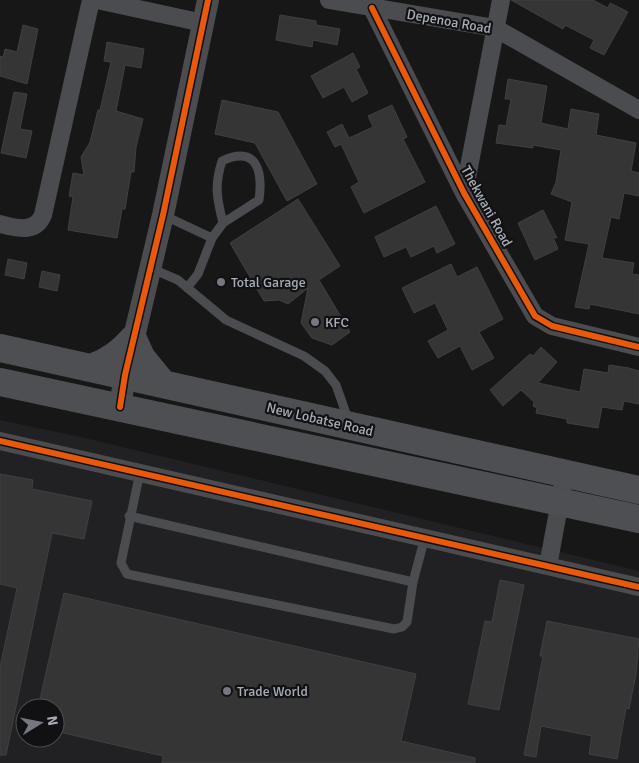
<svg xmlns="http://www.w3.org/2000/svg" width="639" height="763" font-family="Signika,sans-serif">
<rect width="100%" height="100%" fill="#171717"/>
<!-- built -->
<path fill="#212123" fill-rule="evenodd" d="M0 420 85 438 639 571V763H0ZM25 708H55V738H25Z"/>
<!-- building -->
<path fill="#353536" stroke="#3f4043" d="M511 0H593L608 8 610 3 628 12 604 55 590 48 594 40 565 25 563 29Z
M280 15 316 21V25L340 29 337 45 313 40 312 47 276 40Z
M23 25 38 29 27 84 0 76V56L3 57 5 49 17 52Z
M107 42 144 49 141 68 125 65 116 111 143 119 136 147 134 172H131L125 209H122L117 238 68 230 73 197 69 196 73 173 84 175 81 157 90 142 98 110H100L111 62 104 61Z
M353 53 360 67 356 69 368 93 352 102 344 87 323 98 311 76Z
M508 79 547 86 541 123 568 129 571 109 599 114 596 135 636 143 631 171 639 173V196L624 193 619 219 611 217 602 258 634 263 632 274 639 275V314L590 304 589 309 575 307 589 244 565 240 572 202 551 194 556 182 561 150 533 145V148L496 143 499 125 506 126 511 99H505Z
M14 92 27 94 20 129 32 131 26 158 1 153Z
M222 100 278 112 317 184 287 201 255 143 215 134Z
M392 105 407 137 403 139 425 182 364 213 351 187 359 182 341 144 335 147 327 132 342 124 349 138 373 127 368 116Z
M298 199 340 266 319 280 350 332 332 345 312 338 301 323 308 288 288 304 279 300 264 301 230 243Z
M436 206 455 244 437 253 434 246 411 257 406 247 384 257 375 237Z
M543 210 557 238 553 237 558 249 535 260 518 223Z
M8 259 27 263 24 279 5 275Z
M451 264 457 277 477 267 503 319 479 332 494 358 472 370 460 346 438 358 428 341 448 330 435 303 414 313 402 288Z
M42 271 60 275 57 291 39 287Z
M541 347 557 362 538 383 580 392 584 369 608 373 609 365 629 368 639 371V404L624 401 622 410 602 407 598 428 567 423V419L536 413 537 408 533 406 534 402 521 390 503 406 490 390 530 354 533 356Z
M0 474 33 480 32 489 92 501 84 539 52 533 6 755H0V667L17 588 0 584Z
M500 580 524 585 499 710 468 704 485 621 492 622Z
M64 593 416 674 401 741 475 758V763H162L163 756 55 731V708H38Z
M547 621 639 639 636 674 629 709 626 708 617 759 589 754 592 736 541 726 536 757 524 755 543 656H540Z"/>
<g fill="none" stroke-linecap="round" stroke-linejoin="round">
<!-- service -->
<path stroke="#4b4c50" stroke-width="9" d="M163 215 212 238 198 274 187 288
M212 238 223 223 259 200C263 171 257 145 222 161 214 186 217 199 223 223
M150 268 178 280 226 320 304 356 325 371 336 385 349 422
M129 516 413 582 407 622 402 627 394 629 127 574 121 563 140 472
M413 582 425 537"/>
<!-- minor -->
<path stroke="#4b4c50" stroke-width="18" d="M97 0 203 23
M329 0 495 28 639 110
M372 8 464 193 535 316 552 326 639 347
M464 193 501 0
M0 224C16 228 35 234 43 215L91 0
M0 441 639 587
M548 566 565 474"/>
<!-- tertiary -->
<path stroke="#4b4c50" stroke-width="22" d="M120 407 125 375 163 215 208 0"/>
<!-- primary -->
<path stroke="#4d4f52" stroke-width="28" d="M0 348 639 490
M91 368C109 362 120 353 133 339L141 357 163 384
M0 382 639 519"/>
<defs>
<path id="cycleway" d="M372 8 464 193 535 316 552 326 639 347
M120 407 125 375 163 215 208 0
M0 441 639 587"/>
</defs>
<!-- cycleway casing -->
<use href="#cycleway" stroke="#111113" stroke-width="9"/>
<!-- cycleway -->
<use href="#cycleway" stroke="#e8590c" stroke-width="6"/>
</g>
<!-- markers -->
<g fill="#757880" stroke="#111113" stroke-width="2">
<circle cx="221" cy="282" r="5"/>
<circle cx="315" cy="322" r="5"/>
<circle cx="227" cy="691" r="5"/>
</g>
<g text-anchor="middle" stroke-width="4.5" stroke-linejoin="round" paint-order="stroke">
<!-- street labels -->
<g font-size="14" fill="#a8adb8" stroke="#111113">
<text transform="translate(449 21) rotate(10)" y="5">Depenoa Road</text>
<text transform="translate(487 206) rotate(61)" y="5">Thekwani Road</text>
<text transform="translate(320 419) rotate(13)" y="5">New Lobatse Road</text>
</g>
<!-- poi labels -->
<g font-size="14" fill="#a8adb8" stroke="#111113" text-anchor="start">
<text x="231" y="287">Total Garage</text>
<text x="325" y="327">KFC</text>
<text x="237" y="696">Trade World</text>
</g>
</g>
<!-- north arrow -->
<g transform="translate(40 723) rotate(80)"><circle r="24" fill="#111113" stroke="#4d4f55"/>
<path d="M0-4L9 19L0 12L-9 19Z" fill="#757880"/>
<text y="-8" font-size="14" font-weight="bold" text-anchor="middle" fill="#a8adb8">N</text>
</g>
</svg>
